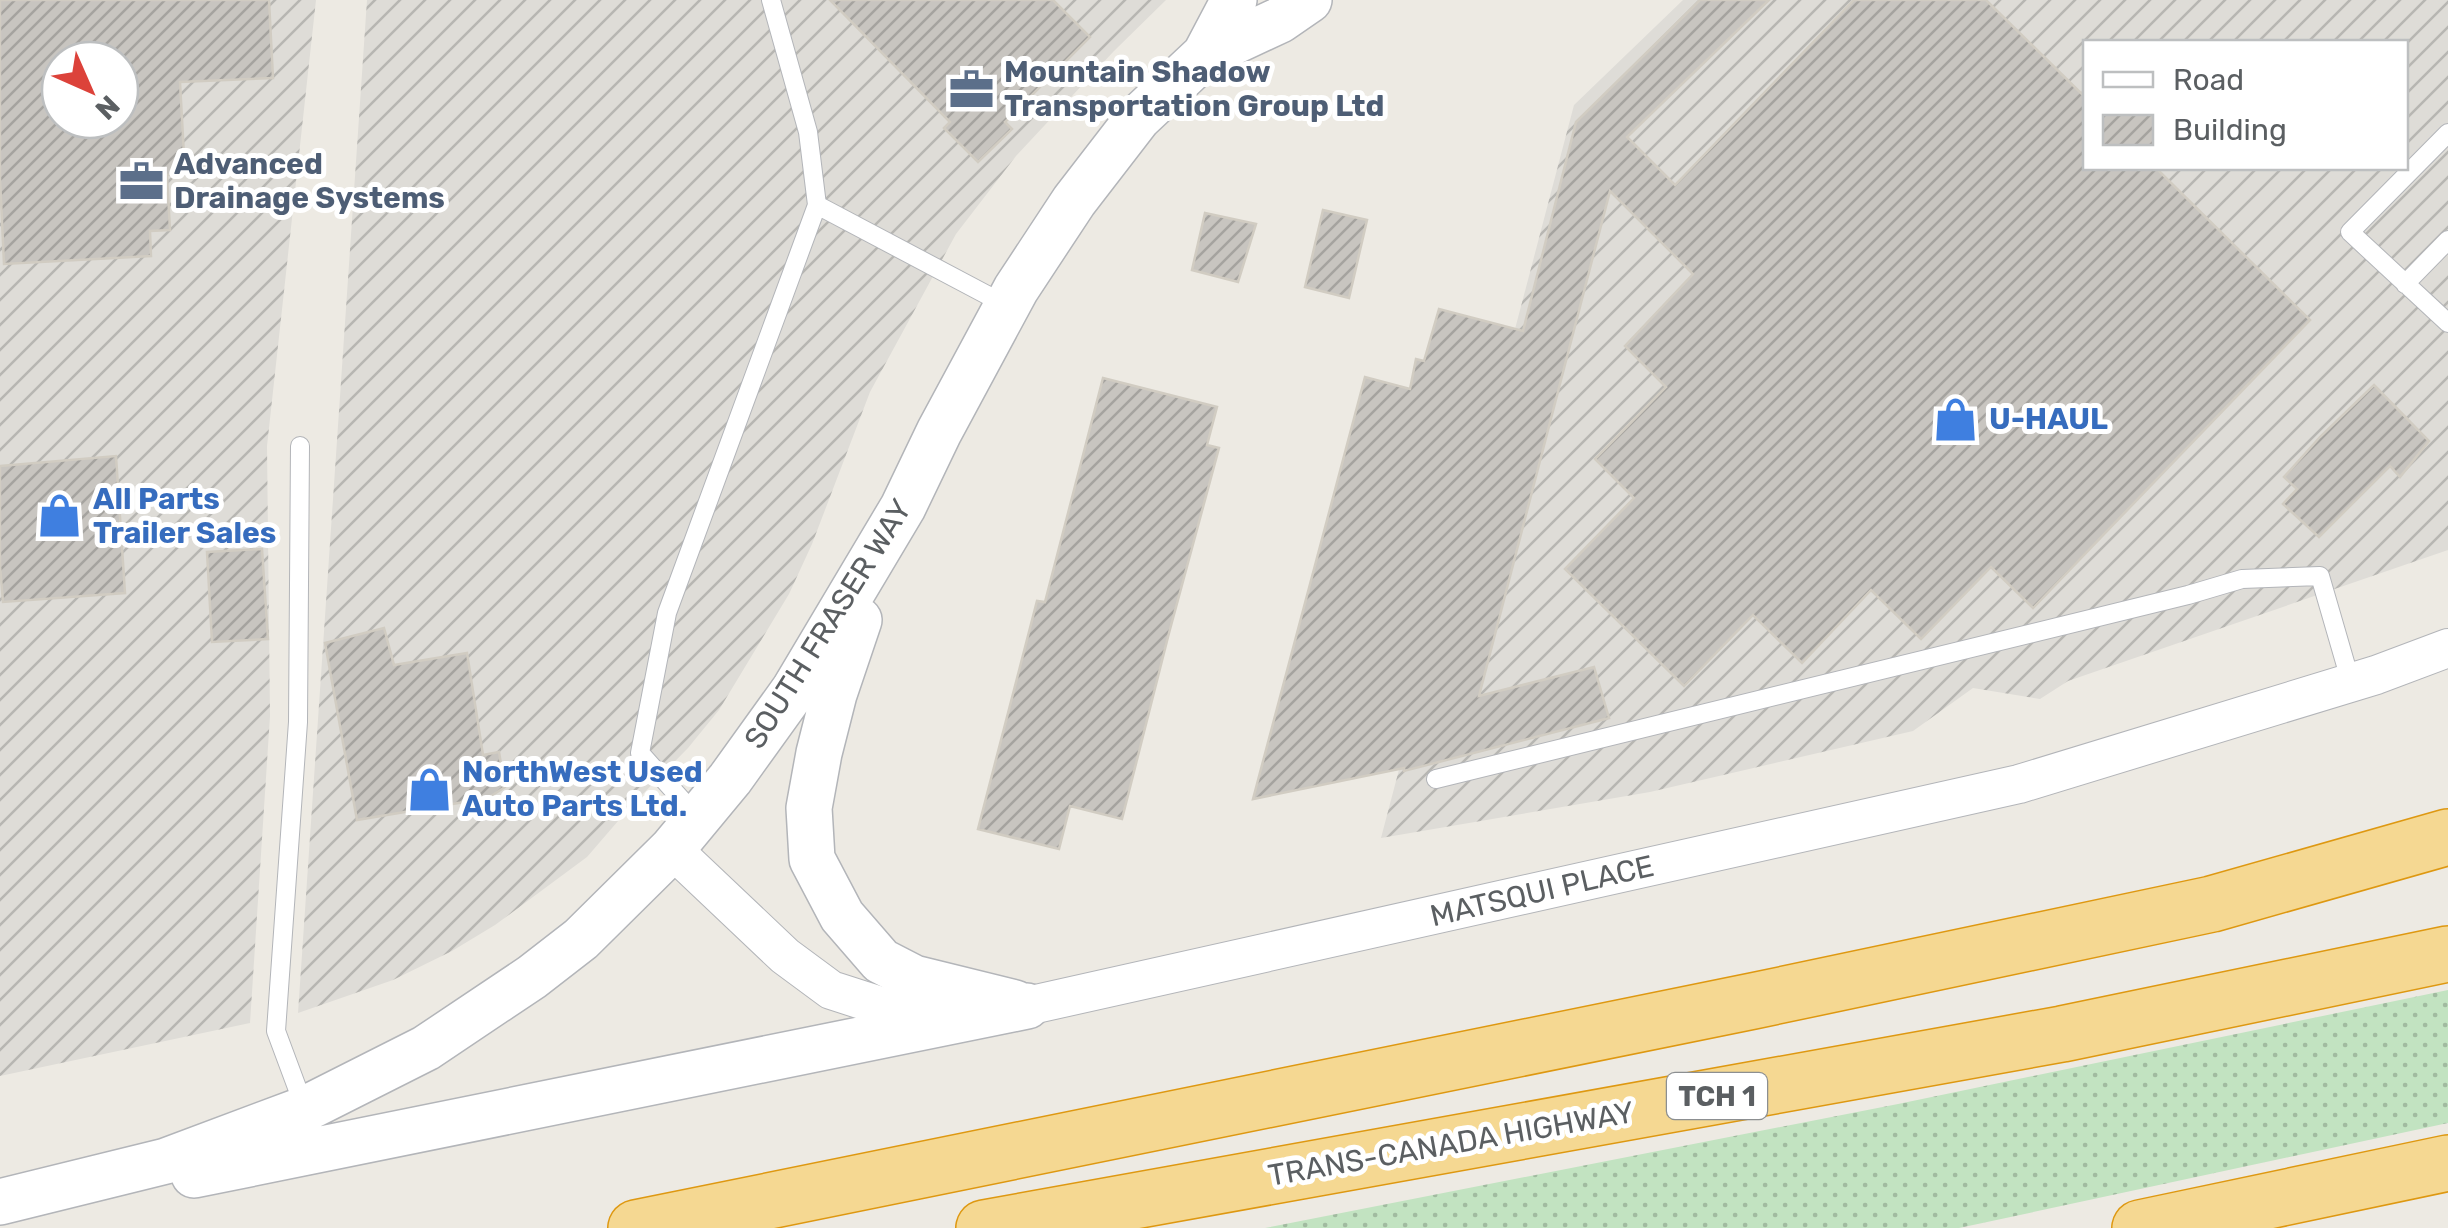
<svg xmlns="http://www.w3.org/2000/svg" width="2448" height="1228" font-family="Rubik,sans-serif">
<defs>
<pattern id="industrial-furrows" width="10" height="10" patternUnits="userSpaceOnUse" patternTransform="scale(2.5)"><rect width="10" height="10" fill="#dedcd7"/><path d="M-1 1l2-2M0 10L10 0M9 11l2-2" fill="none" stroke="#b7b6b2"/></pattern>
<pattern id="grass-dots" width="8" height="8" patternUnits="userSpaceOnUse" patternTransform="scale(2.5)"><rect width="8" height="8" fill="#c2e3c1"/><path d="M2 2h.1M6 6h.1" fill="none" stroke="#a1bba0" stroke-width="1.8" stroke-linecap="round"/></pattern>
<pattern id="building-hatch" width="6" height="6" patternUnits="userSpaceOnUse" patternTransform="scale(2.5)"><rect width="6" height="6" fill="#c8c5c0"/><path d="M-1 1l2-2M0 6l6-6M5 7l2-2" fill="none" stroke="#a5a39f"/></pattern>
</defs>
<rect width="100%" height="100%" fill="#edeae3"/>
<!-- industrial -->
<path fill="url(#industrial-furrows)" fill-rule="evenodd" d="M0 0H316L267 446 270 716 250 1023 0 1076ZM60 60H120V120H60Z
M367 0H1166L1114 51 1016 156 956 234 870 392 812 544 789 594 719 710 688 748 631 806 587 857 495 925 452 951 393 980 298 1013Z
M1683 0H2448V550L2068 681 2040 699 1973 688 1913 731 1650 792 1381 838 1574 105ZM2086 42H2406V168H2086Z"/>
<!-- grass -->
<path fill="url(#grass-dots)" d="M2448 990V1123L1959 1228H1265L1898 1104Z"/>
<!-- building -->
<path fill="url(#building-hatch)" stroke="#d1ccc2" stroke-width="2.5" fill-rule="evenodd" d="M0 0H269L273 78 180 82 185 174 167 175 170 230 150 231 151 256 4 264 0 179ZM60 60H120V120H60Z
M830 0H1053L1090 37 1005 122 1012 129 978 162 944 128 950 122Z
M1700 0H1769L1627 137 1675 185 1854 0H1986L2086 98V168H2156L2310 320 2033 608 1991 567 1921 639 1871 590 1802 663 1753 615 1684 686 1565 569 1634 498 1595 459 1666 387 1625 346 1693 274 1610 191 1479 696 1594 667 1609 718 1404 771V768L1253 799 1365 377 1410 389 1416 359 1424 361 1439 309 1523 331 1576 122Z
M1323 210 1367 220 1349 298 1305 287Z
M1205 213 1256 224 1238 282 1192 270Z
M1103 378 1217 407 1207 445 1219 448 1169 633 1122 819 1070 806 1059 849 978 829 1037 601 1045 602Z
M2374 385 2429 441 2400 477 2390 466 2319 537 2283 504 2297 489 2284 477 2320 437Z
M116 456 125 593 3 602 0 566V466Z
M262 549 268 639 212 642 207 552Z
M384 628 394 665 467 653 483 755 499 752 505 787 488 798 357 820 325 643Z"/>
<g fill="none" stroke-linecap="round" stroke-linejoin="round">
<defs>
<path id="service" d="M771 0 808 132 817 205
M2448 133 2350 232 2448 323
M2405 284 2448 240
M300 446 298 722 276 1031 305 1109
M1436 779 2188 595 2242 579 2320 576 2351 683
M698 818 640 753 667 613 817 205 1006 305"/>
<path id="minor" d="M672 849 785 956 831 990 887 1008 1027 1006 2019 784 2376 675 2448 648"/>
<path id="tertiary" d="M1205 55 1280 20 1309 0
M859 620 834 694 819 753 809 808 812 859 842 916 881 961 914 978 1015 1003
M194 1175 1027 1006
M0 1202 166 1161 305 1109 426 1048 532 977 581 939 672 849 730 779 794 690 903 507 939 432 1016 289 1074 201 1138 118 1205 55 1234 0"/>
<path id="motorway" d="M636 1228 1753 1001 2212 904 2448 837
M984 1228 2062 1034 2448 954
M2140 1228 2448 1163"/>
</defs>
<!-- service casing -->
<use href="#service" stroke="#b3b5b9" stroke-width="20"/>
<!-- minor casing -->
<use href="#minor" stroke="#b3b5b9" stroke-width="40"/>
<!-- tertiary casing -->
<use href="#tertiary" stroke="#b3b5b9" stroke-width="48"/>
<!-- motorway casing -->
<use href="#motorway" stroke="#de9811" stroke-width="58"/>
<!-- service -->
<use href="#service" stroke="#fff" stroke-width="18"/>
<!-- minor -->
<use href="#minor" stroke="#fff" stroke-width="38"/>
<!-- tertiary -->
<use href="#tertiary" stroke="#fff" stroke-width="45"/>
<!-- motorway -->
<use href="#motorway" stroke="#f5d892" stroke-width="55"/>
</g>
<!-- icons -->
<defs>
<symbol id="office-bare" viewBox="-9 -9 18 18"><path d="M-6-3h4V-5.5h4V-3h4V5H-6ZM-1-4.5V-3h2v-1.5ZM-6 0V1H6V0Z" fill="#5c6f8a" stroke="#fff" stroke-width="2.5" paint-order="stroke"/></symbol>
<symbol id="shop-bare" viewBox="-9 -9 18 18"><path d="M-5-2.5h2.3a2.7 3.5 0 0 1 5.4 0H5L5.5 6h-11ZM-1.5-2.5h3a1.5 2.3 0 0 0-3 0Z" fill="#3f7fe0" stroke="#fff" stroke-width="2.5" paint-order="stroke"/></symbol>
</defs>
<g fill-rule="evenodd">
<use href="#office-bare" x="940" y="58" width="63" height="63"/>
<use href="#office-bare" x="110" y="150" width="63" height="63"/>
<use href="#shop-bare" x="1924" y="388" width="63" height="63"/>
<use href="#shop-bare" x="28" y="484" width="63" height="63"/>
<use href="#shop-bare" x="398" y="758" width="63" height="63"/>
</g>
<g text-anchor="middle" stroke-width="10" stroke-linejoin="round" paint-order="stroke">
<!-- shield labels -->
<rect fill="#fff" stroke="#8c8f91" stroke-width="2.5" x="1667" y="1073" width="100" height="46" rx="8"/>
<g font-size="28" font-weight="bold" fill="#5b5f62">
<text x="1717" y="1106">TCH 1</text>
</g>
<!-- service labels -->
<g font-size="30" font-weight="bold" fill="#4e5e75" stroke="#fff" text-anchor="start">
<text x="1004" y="82">Mountain Shadow<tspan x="1004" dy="34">Transportation Group Ltd</tspan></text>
<text x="174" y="174">Advanced<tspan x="174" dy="34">Drainage Systems</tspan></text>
</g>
<!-- shop labels -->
<g font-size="30" font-weight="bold" fill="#366cbe" stroke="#fff" text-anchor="start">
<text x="1989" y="429">U-HAUL</text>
<text x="93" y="509">All Parts<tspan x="93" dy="34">Trailer Sales</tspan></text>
<text x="462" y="782">NorthWest Used<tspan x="462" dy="34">Auto Parts Ltd.</tspan></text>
</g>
<!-- street labels -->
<g font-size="30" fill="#5b5f62" stroke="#fff">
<text transform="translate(828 624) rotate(-58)" y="10">SOUTH FRASER WAY</text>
<text transform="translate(1542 891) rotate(-13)" y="10">MATSQUI PLACE</text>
<text transform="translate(1451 1144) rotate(-10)" y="10">TRANS-CANADA HIGHWAY</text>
</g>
</g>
<!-- legend -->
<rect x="2083" y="40" width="325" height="130" fill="#ffffff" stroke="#bdbfc0" stroke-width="2.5"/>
<rect x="2103" y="72" width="50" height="15" fill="#ffffff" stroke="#bdbfc0" stroke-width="2.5"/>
<text x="2173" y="90" font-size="30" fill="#5b5f62">Road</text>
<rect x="2103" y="115" width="50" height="30" fill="url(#building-hatch)" stroke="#bdbfc0" stroke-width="2.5"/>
<text x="2173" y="140" font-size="30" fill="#5b5f62">Building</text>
<!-- north arrow -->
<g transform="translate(90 90) rotate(135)"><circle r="48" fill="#ffffff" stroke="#bdbfc0" stroke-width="2.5"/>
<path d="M0-8L18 38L0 25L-18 38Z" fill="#dc423a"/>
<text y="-15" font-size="28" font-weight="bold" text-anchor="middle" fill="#5b5f62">N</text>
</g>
</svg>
